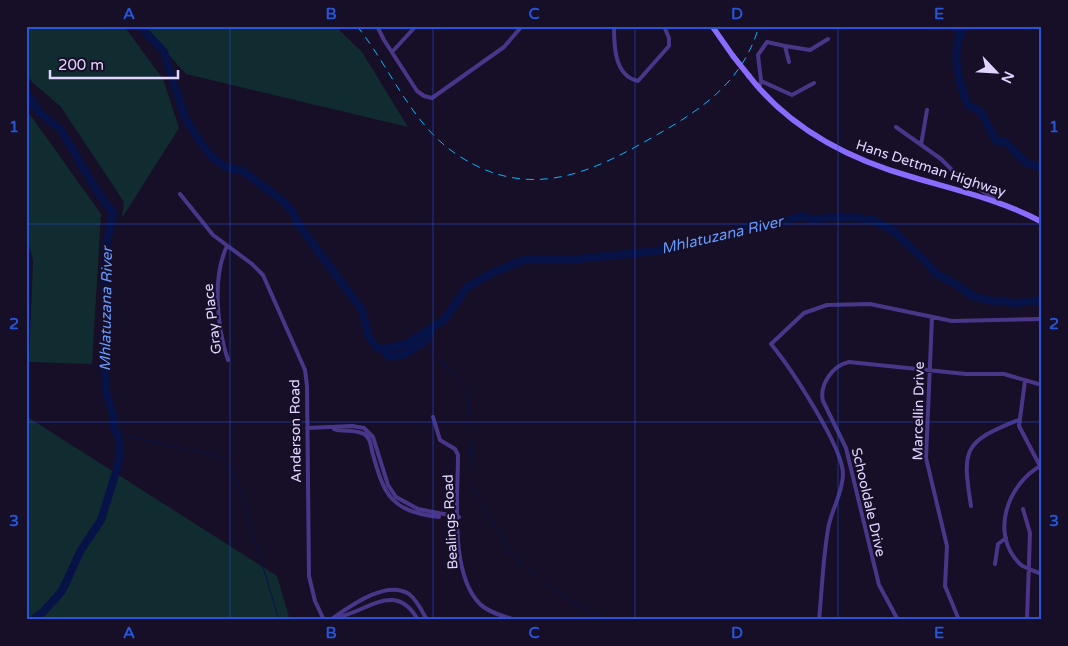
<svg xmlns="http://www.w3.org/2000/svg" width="1068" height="646" font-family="'Varela Round',sans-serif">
<rect width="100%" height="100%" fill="#170e27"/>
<!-- green -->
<path fill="#112c31" d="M26 26H124L163 79 179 128 122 218 124 202 61 107 32 82 26 73Z
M143 26H335L362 52 408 127 186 74Z
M26 109 101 214 92 364 29 362 33 261 26 232Z
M26 416 277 576 290 620H26Z"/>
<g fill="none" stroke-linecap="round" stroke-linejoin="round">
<!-- stream -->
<path stroke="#071347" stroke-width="1" d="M421 343 460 379 468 395 472 487 512 555 547 585 601 620
M118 434 209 454 224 460 239 487 279 620"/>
<!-- river -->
<path stroke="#071347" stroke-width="8" d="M140 26 164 52 185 118 203 146 213 158 226 167 243 171 283 201 292 211 299 225 362 310 369 337 377 348 383 349 389 356C403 359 416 347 428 338L430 329 445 319 466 288 494 272 526 259 568 260 656 251 704 241 749 226 770 225 802 216 810 219 850 217 873 220 895 232 930 266 935 273 959 286 972 296 987 300 1016 303 1042 300
M953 26 961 34
M964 26C950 51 958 79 967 104L981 112 996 141 1006 142 1025 162 1042 168
M26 92 39 112 61 130 95 188 113 213 106 246V311L103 349 106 391 114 418V428L118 434 120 448 118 466 101 520 81 550 62 591 43 612 32 620
M383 349 404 345 430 329"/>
<!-- street -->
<path stroke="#493688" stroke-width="4" d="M377 26 384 40 417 91 424 96 432 98 504 47 522 26
M614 26C614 45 614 76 638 81L669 46V38L664 26
M785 46 810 50 828 39
M392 52 416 26
M761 81 758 55 767 42 785 46 789 62
M759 89 761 81 792 95 814 83
M896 127 941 159 954 172 999 202
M921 145 927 110
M180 194 213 235 252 264 263 275 305 370 307 386 309 576 315 601 324 620
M227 246C212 277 217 328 228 360
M932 317 926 458 947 546 945 586 959 620
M1025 381 1019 426 1040 466
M433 417 440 440 455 449 458 455C458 496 449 573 480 604 489 613 504 616 515 620
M307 428 352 426 364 428 373 437 388 485 396 497 418 509 459 517
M334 429C343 432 356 429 364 434 370 437 371 445 372 451 384 495 390 511 439 517
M1042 465C1008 483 989 534 1020 564 1026 569 1035 571 1042 574
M971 506C962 449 963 442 1018 420
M1023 509 1030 533 1027 620
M995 564 998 544 1006 538
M334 618C367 613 395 579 418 620
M330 620C349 607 386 579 409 594 417 600 422 611 427 620
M819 620C822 589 823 559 828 529 831 510 843 493 843 474 843 447 790 367 771 344L804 313 827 305 870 304 952 321 1042 319
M898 620 879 585 846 448 823 401C819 385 833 365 849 362L966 374H1004L1042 385"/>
<!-- secondary -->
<path stroke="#8a6bff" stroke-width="5.5" d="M712 26 733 56
M749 76C790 129 848 159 912 177 956 190 1001 200 1042 222"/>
<!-- rail -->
<path stroke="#00b7ff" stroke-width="1" stroke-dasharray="8 6" stroke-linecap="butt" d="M357 26C392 70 411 125 459 156 529 201 589 174 653 137 701 110 743 82 759 26"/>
<!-- secondary-bridge -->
<path stroke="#8a6bff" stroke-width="5.5" d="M733 56 749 76"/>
</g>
<!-- grid -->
<path fill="none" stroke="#2755da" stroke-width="1" stroke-opacity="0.55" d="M230 26V620M433 26V620M635 26V620M838 26V620M26 224H1042M26 422H1042"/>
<g text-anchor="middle" stroke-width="4.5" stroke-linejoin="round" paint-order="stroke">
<!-- street labels -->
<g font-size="14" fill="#e1d4ff" stroke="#170e27">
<text transform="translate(931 168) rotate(18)" y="5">Hans Dettman Highway</text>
<text transform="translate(212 319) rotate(-97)" y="5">Gray Place</text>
<text transform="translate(918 411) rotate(-89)" y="5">Marcellin Drive</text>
<text transform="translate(295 431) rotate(-91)" y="5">Anderson Road</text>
<text transform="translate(869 502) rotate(77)" y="5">Schooldale Drive</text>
<text transform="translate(450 522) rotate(-93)" y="5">Bealings Road</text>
</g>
<!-- water labels -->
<g font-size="15" font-style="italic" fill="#6299ff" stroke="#170e27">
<text transform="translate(722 235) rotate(-13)" y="5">Mhlatuzana River</text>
<text transform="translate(106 309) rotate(-89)" y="5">Mhlatuzana River</text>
</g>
</g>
<!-- border -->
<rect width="1068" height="646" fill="none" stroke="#170e27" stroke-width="55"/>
<!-- north arrow -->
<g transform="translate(996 72) rotate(115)" stroke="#170e27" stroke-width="4" paint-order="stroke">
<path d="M0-4L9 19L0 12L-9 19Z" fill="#e1d4ff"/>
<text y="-8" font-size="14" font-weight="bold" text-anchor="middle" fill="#e1d4ff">N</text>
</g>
<!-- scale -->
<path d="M50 70v8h128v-8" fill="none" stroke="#e1d4ff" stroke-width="2.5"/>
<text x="58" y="70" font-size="15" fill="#e1d4ff" stroke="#170e27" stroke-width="4" paint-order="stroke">200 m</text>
<rect x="28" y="28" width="1012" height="590" fill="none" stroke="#2755da" stroke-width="2"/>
<g font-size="16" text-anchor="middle" font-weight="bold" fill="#2755da">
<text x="129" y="19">A</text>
<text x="331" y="19">B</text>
<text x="534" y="19">C</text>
<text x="737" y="19">D</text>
<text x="939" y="19">E</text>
<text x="14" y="132">1</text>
<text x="1054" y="132">1</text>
<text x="14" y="329">2</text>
<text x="1054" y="329">2</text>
<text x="14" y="526">3</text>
<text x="1054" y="526">3</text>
<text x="129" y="638">A</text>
<text x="331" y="638">B</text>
<text x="534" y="638">C</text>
<text x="737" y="638">D</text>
<text x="939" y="638">E</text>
</g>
</svg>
